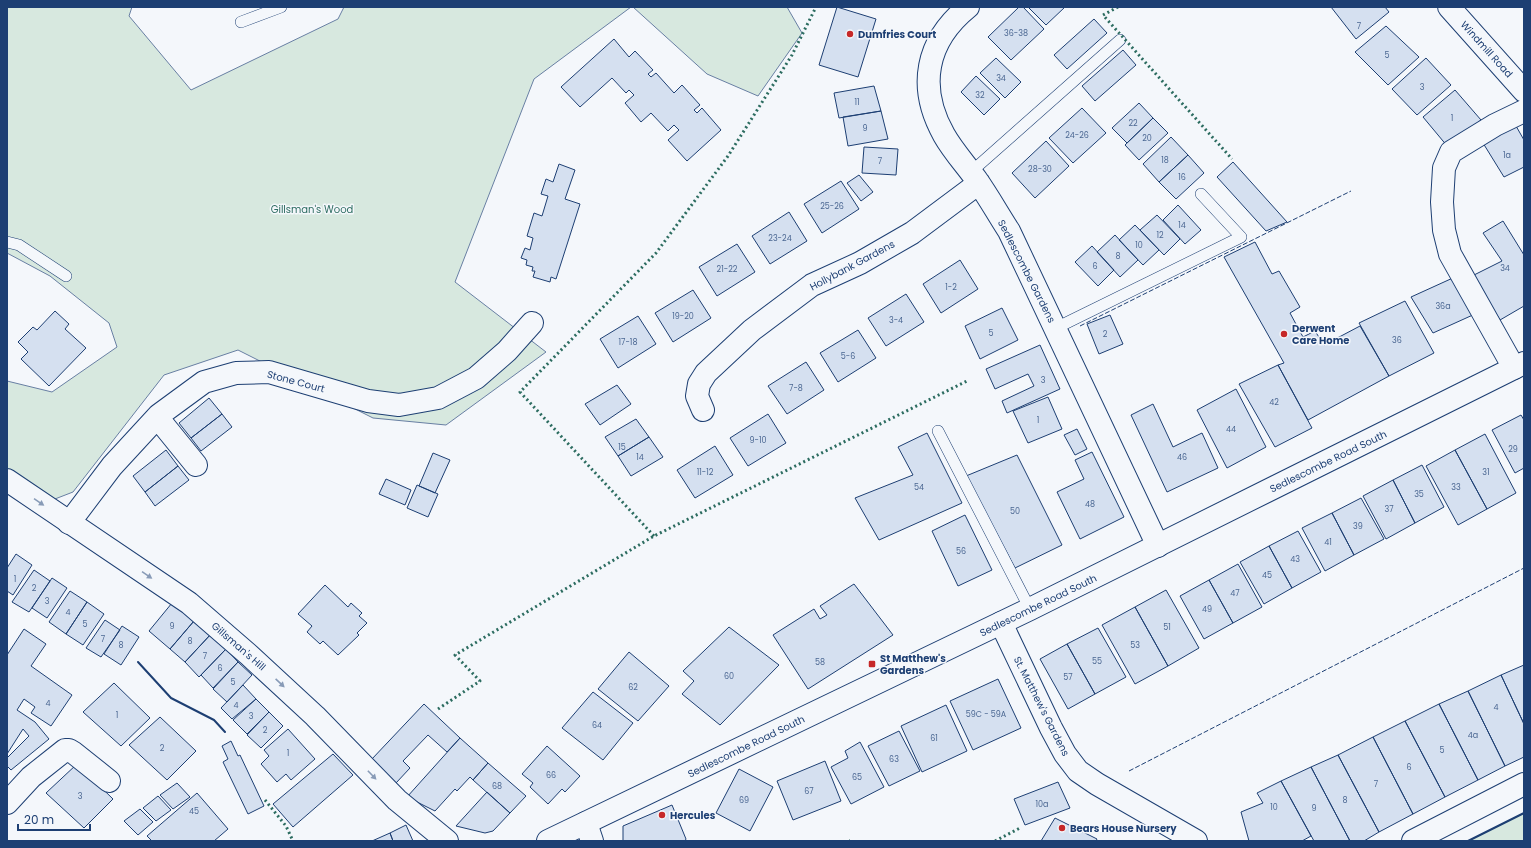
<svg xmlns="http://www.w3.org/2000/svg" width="1531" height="848" font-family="Poppins,sans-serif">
<rect width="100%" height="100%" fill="#f4f7fb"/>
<!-- green -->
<path fill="#d7e8df" stroke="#687fa3" d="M7 7H132L129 16 191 90 338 19 344 7H631L534 79 455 282 546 352 446 425 373 418 238 350 164 375 73 492 42 504 7 490V381L52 392 117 347 109 323 50 276 7 253Z
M633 7H787L802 33 758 96 707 74Z
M1524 813V841H1468Z"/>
<!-- building -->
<path fill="#d5e0f0" stroke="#1d3f73" d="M837 7 876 19 858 77 819 65Z
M1019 7H1023L1044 29 1011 60 988 37Z
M1028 7H1065L1046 25Z
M1331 7H1385L1389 12 1356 39Z
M1094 19 1107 33 1067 69 1054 55Z
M1386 26 1419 57 1388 85 1355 52Z
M614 39 629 57 635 51 653 70 648 74 651 77 656 73 674 93 682 85 700 105 694 110 697 113 702 108 721 130 687 161 668 140 679 130 674 125 668 131 651 113 641 122 625 103 634 95 629 90 626 93 612 78 580 107 561 87Z
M1123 50 1136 65 1095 101 1082 86Z
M996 58 1021 82 1005 98 980 73Z
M1426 58 1451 85 1417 115 1392 89Z
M976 76 1000 99 984 115 961 92Z
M874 86 881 111 839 118 834 93Z
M1455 90 1481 120 1448 147 1423 117Z
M1139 103 1153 118 1127 143 1112 128Z
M1082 108 1106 133 1073 163 1049 138Z
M881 111 888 139 848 146 843 117Z
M1153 118 1168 133 1139 160 1125 145Z
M1516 126 1524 140V167L1504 177 1483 143Z
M1171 137 1188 155 1159 182 1143 164Z
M1046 141 1069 166 1035 198 1012 173Z
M864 147 898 149 896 175 862 173Z
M1188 155 1204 173 1176 199 1159 182Z
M1233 162 1287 222 1266 231 1217 177Z
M559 164 575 170 565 199 580 204 556 279 551 277 550 282 533 277 535 271H532L533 267 526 265 527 260 521 258 525 248 530 250 533 238 527 236 534 213 542 216 548 196 541 194 546 179 553 182Z
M859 175 873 192 861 201 847 183Z
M841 181 859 209 822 233 804 204Z
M1178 205 1201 230 1185 244 1163 220Z
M789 212 807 241 770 264 752 236Z
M1157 215 1180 239 1164 255 1140 230Z
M1503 221 1524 255V306L1500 320 1472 276 1502 261 1483 233Z
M1135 225 1159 250 1143 265 1119 240Z
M1115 235 1138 260 1120 277 1097 252Z
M1255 242 1272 274 1279 271 1300 307 1290 313 1303 337 1315 331 1324 345 1360 326 1389 376 1308 420 1278 365 1284 363 1224 257Z
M737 244 755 272 717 296 699 267Z
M1092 246 1114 270 1098 286 1075 262Z
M960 260 978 289 941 313 923 284Z
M1455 277 1475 314 1433 333 1411 297Z
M693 290 711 318 673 342 655 313Z
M906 294 924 322 886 346 868 318Z
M1405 301 1434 353 1389 376 1359 323Z
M1002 308 1018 340 980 359 965 326Z
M55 311 69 324 65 329 86 348 49 386 21 359 28 352 18 342 33 327 37 330Z
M1110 315 1123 344 1099 354 1087 324Z
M638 316 656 344 618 368 600 339Z
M858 330 876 358 838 382 820 353Z
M1040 345 1060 389 1007 413 1002 401 1034 386 1028 374 995 389 986 369Z
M806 362 824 390 787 414 768 386Z
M1278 365 1312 428 1275 447 1239 384Z
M617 385 631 404 600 425 585 404Z
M1236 389 1266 447 1227 468 1197 410Z
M1048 397 1062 429 1028 443 1013 411Z
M209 398 222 414 191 438 179 423Z
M1153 404 1173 447 1202 433 1218 468 1167 492 1131 415Z
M222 414 232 427 201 451 191 438Z
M768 414 786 443 748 466 730 438Z
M1521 415 1524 420V468L1515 473 1492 430Z
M636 419 649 437 618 456 605 437Z
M1077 429 1087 449 1075 455 1064 435Z
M927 433 962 503 879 540 855 498 913 475 898 447Z
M1485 434 1516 493 1487 509 1455 450Z
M649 437 663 457 631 476 618 456Z
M715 446 733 475 695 498 677 470Z
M166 450 178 466 145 492 133 476Z
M1455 450 1487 509 1458 525 1426 466Z
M1092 452 1124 517 1080 539 1057 492 1084 479 1075 460Z
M433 453 450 460 435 493 419 486Z
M1017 455 1062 545 1015 568 966 476Z
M1422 465 1444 507 1415 523 1393 480Z
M178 466 189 480 155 506 145 492Z
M386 479 411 490 405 505 379 494Z
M1393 480 1415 523 1386 539 1363 496Z
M417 485 438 494 428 517 407 508Z
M1361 498 1384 539 1354 555 1332 513Z
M1332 513 1354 555 1325 571 1302 528Z
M965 515 992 570 958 586 932 531Z
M1298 531 1321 572 1292 588 1269 546Z
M1269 546 1292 588 1264 604 1240 562Z
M16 554 32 565 13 595 7 591V568Z
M1238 564 1262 607 1233 623 1209 580Z
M34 570 50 581 29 612 12 602Z
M52 578 67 588 47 618 32 608Z
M1209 580 1233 623 1204 639 1180 596Z
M854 584 893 635 808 689 773 635 814 609 820 619 827 615 820 606Z
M325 585 348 607 351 603 362 613 359 616 367 623 357 633 359 635 338 655 323 641 320 644 307 632 312 626 298 614Z
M1166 590 1199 648 1168 666 1135 607Z
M70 591 87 602 66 634 49 622Z
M87 602 104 614 83 645 66 634Z
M172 603 194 621 170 649 149 631Z
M1135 607 1168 666 1135 684 1102 625Z
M105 620 120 630 101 657 86 648Z
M194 621 211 634 185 662 170 649Z
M122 626 139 637 121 665 104 654Z
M729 627 779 665 720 725 682 694 694 681 683 671Z
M1098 628 1126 677 1095 694 1067 644Z
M24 629 46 644 31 666 72 695 51 726 31 713 35 707 24 699 17 710 35 722 49 739 11 770 7 766V758L29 736 23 729 7 754V655Z
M211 634 226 649 199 677 185 662Z
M1067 644 1095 694 1068 709 1040 659Z
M226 649 238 662 213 688 201 675Z
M629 652 669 686 638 721 598 689Z
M238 662 252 675 227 702 213 689Z
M1524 665V724L1501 675Z
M1501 675 1524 724V757L1505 766 1468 691Z
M998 679 1021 728 973 750 950 701Z
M114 683 150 718 121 746 83 712Z
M243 685 256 699 232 719 221 708Z
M1468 691 1505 766 1478 780 1439 704Z
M593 692 633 723 603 760 562 728Z
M256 699 269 712 247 734 233 720Z
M424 704 460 738 447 752 428 735 403 761 410 768 396 783 371 760Z
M1439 704 1478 780 1445 797 1405 721Z
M946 705 967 751 922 772 901 726Z
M269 712 283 726 261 748 247 735Z
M160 717 196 751 167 780 129 745Z
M1405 721 1445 797 1413 814 1373 737Z
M288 729 315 759 291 780 286 774 277 782 261 764 269 756 264 750Z
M899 731 920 771 889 786 868 746Z
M1373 737 1413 814 1379 832 1338 755Z
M460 738 488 763 473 780 470 777 457 791 455 789 435 811 407 797Z
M231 741 238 756 240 755 264 806 248 814 223 762 228 759 222 746Z
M860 742 884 787 851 804 831 767 848 758 845 751Z
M547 746 580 776 565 792 562 789 548 804 530 787 533 783 522 774Z
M333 754 353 775 293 827 273 804Z
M1338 755 1379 832 1364 841H1350L1311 767Z
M825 761 841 801 793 820 777 781Z
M488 763 526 796 510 813 473 780Z
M77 764 113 799 84 828 46 793Z
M1311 767 1350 841H1314L1281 781Z
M739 769 773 787 750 831 716 813Z
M1281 781 1311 836 1302 841H1249L1241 812 1263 803 1257 793Z
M1058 782 1070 808 1025 825 1014 799Z
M177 783 190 797 173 809 160 795Z
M487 792 510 813 493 831 485 833 456 826Z
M197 793 228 829 214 841H152L147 836Z
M158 796 171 810 156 821 143 808Z
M672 805 686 839 685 841H623V826Z
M140 809 153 822 138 835 124 821Z
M1055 818 1097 839 1096 841H1041Z
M406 825 413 841H393L390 833Z
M390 833 393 841H372Z"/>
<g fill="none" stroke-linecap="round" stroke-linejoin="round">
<defs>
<path id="service" d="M241 22 281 7
M971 172 1120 40
M7 242 19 245 66 276
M1056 328 1241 237 1201 194
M938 431 1030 609"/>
<path id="minor" d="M968 7C926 41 917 87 944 135 953 151 966 165 976 179 988 196 998 214 1009 231L1158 546
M1449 7 1524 91
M1514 368 1450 254 1444 230 1442 202 1444 168 1451 152 1495 125 1524 111
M703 410 697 396 699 384 706 373 752 330 812 285 860 263 912 233 979 183
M157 417 196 465
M69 523 112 466 159 415 204 382 236 373 269 372 368 401 399 405 438 398 476 378 507 351 532 323
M1001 623 1051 728 1065 754 1078 771 1097 784 1196 841
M7 803 31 777 65 750H69L74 753 109 781
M586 823 592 841
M1413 841 1524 784"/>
<path id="tertiary" d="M7 480 189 603 249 655 315 716 397 800 447 841
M548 841 1030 609 1524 363"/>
</defs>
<!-- service casing -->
<use href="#service" stroke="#1d3f73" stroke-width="12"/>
<!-- minor casing -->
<use href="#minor" stroke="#1d3f73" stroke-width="24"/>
<!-- tertiary casing -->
<use href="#tertiary" stroke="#1d3f73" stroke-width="24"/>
<!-- service -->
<use href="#service" stroke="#f4f7fb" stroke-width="11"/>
<!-- minor -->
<use href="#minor" stroke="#f4f7fb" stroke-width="22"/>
<!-- tertiary -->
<use href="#tertiary" stroke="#f4f7fb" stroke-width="22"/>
<!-- hedge -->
<path stroke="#2c6c60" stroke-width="3" stroke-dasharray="2 3" stroke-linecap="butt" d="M1118 7 1103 15 1232 159
M654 536 520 392 656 253 728 156 792 55 816 7
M438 709 480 681 455 655 654 536 967 381
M265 800 286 826 293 841
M849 841H850
M995 841 1020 828"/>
<!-- fence -->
<path stroke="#1d3f73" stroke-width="1" stroke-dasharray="5 2" stroke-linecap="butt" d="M1080 326 1351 191
M1129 771 1524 568"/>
<!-- wall -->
<path stroke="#1d3f73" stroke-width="2" d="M138 662 171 698 214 720 225 732
M1468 841 1524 813"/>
</g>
<!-- one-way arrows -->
<defs><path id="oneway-solid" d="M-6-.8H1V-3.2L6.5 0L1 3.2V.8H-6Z"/></defs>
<g fill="#889bb7">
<use href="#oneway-solid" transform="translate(39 502) rotate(34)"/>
<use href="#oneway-solid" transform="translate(147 575) rotate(34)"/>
<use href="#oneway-solid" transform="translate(280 683) rotate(43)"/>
<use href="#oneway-solid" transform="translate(372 775) rotate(46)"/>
</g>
<!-- markers -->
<g fill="#c62828" stroke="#f4f7fb" stroke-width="1.5">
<circle cx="850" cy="34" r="4"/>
<circle cx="1284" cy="334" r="4"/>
<rect x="868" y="660" width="8" height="8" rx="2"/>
<circle cx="662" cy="815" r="4"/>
<circle cx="1062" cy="828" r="4"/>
</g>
<g text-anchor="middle" stroke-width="3" stroke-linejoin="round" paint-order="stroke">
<!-- number labels -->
<g font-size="8" fill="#4b6792">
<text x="1359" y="29">7</text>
<text x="1016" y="36">36-38</text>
<text x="1387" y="58">5</text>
<text x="1001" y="81">34</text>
<text x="1422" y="90">3</text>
<text x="980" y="98">32</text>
<text x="857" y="105">11</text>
<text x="1452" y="121">1</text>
<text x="1133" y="126">22</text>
<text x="865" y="131">9</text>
<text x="1077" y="138">24-26</text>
<text x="1147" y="141">20</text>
<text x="1507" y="158">1a</text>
<text x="1165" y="163">18</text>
<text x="880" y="164">7</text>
<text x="1040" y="172">28-30</text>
<text x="1182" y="180">16</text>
<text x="832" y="209">25-26</text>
<text x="1182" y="228">14</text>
<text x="1160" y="238">12</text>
<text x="780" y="241">23-24</text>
<text x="1139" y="248">10</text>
<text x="1118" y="259">8</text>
<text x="1095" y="269">6</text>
<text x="1505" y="271">34</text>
<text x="727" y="272">21-22</text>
<text x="951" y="290">1-2</text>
<text x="1443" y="309">36a</text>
<text x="683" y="319">19-20</text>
<text x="896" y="323">3-4</text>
<text x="991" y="336">5</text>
<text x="1105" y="337">2</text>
<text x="1397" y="343">36</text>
<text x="628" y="345">17-18</text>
<text x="848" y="359">5-6</text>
<text x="1043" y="383">3</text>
<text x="796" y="391">7-8</text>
<text x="1274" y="405">42</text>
<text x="1038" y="423">1</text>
<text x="1231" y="432">44</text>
<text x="758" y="443">9-10</text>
<text x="622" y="450">15</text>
<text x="1513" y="452">29</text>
<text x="640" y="460">14</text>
<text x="1182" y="460">46</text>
<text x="705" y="475">11-12</text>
<text x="1486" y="475">31</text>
<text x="919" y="490">54</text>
<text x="1456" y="490">33</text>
<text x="1419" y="497">35</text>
<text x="1090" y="507">48</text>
<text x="1389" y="512">37</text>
<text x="1015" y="514">50</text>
<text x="1358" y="529">39</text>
<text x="1328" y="545">41</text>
<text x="961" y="554">56</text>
<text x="1295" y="562">43</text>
<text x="1267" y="578">45</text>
<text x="15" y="582">1</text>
<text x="34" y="591">2</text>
<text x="1235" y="596">47</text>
<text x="47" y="604">3</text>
<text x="1207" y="612">49</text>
<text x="68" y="615">4</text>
<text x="85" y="627">5</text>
<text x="172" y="629">9</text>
<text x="1167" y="630">51</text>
<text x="103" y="642">7</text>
<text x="190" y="644">8</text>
<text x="121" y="648">8</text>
<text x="1135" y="648">53</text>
<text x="205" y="659">7</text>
<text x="1097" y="664">55</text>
<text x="820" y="665">58</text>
<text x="220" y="671">6</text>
<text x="729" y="679">60</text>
<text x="1068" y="680">57</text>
<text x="233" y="685">5</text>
<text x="633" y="690">62</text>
<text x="48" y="706">4</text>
<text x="236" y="708">4</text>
<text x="1496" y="710">4</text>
<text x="986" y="717">59C - 59A</text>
<text x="117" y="718">1</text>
<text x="251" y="719">3</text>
<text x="597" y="728">64</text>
<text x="265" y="733">2</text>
<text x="1473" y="738">4a</text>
<text x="934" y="741">61</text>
<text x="162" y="751">2</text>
<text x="1442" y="753">5</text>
<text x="288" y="756">1</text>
<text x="894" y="762">63</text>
<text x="1409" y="770">6</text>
<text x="551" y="778">66</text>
<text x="857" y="780">65</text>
<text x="1376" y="787">7</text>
<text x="497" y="789">68</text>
<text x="809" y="794">67</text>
<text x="80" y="799">3</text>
<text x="744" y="803">69</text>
<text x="1345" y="803">8</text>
<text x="1042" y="807">10a</text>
<text x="1274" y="810">10</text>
<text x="1314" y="811">9</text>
<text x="194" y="814">45</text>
</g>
<!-- poi labels -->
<g font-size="10" font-weight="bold" fill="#1d3f73" stroke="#f4f7fb" text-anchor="start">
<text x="858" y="38">Dumfries Court</text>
<text x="1292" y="332">Derwent<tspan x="1292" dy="12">Care Home</tspan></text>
<text x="880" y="662">St Matthew's<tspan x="880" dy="12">Gardens</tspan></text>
<text x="670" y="819">Hercules</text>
<text x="1070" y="832">Bears House Nursery</text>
</g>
<!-- street labels -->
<g font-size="10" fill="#1d3f73" stroke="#f4f7fb">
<text transform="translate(1487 49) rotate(48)" y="4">Windmill Road</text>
<text transform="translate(852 265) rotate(-28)" y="4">Hollybank Gardens</text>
<text transform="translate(1027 271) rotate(63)" y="4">Sedlescombe Gardens</text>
<text transform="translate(296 381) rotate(15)" y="4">Stone Court</text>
<text transform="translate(1328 461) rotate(-26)" y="4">Sedlescombe Road South</text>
<text transform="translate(1038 605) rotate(-26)" y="4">Sedlescombe Road South</text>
<text transform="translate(239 646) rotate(41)" y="4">Gillsman's Hill</text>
<text transform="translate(1042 706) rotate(63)" y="4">St. Matthew's Gardens</text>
<text transform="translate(746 746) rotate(-26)" y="4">Sedlescombe Road South</text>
</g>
<!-- park labels -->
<g font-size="10" fill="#2c6c60" stroke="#f4f7fb">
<text x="312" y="213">Gillsman's Wood</text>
</g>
</g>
<!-- border -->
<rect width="1531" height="848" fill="none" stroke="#1d3f73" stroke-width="16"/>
<!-- scale -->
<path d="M18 824v6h72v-6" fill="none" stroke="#1d3f73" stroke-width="2"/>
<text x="24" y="824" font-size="12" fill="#1d3f73" stroke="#f4f7fb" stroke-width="3" paint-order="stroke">20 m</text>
</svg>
